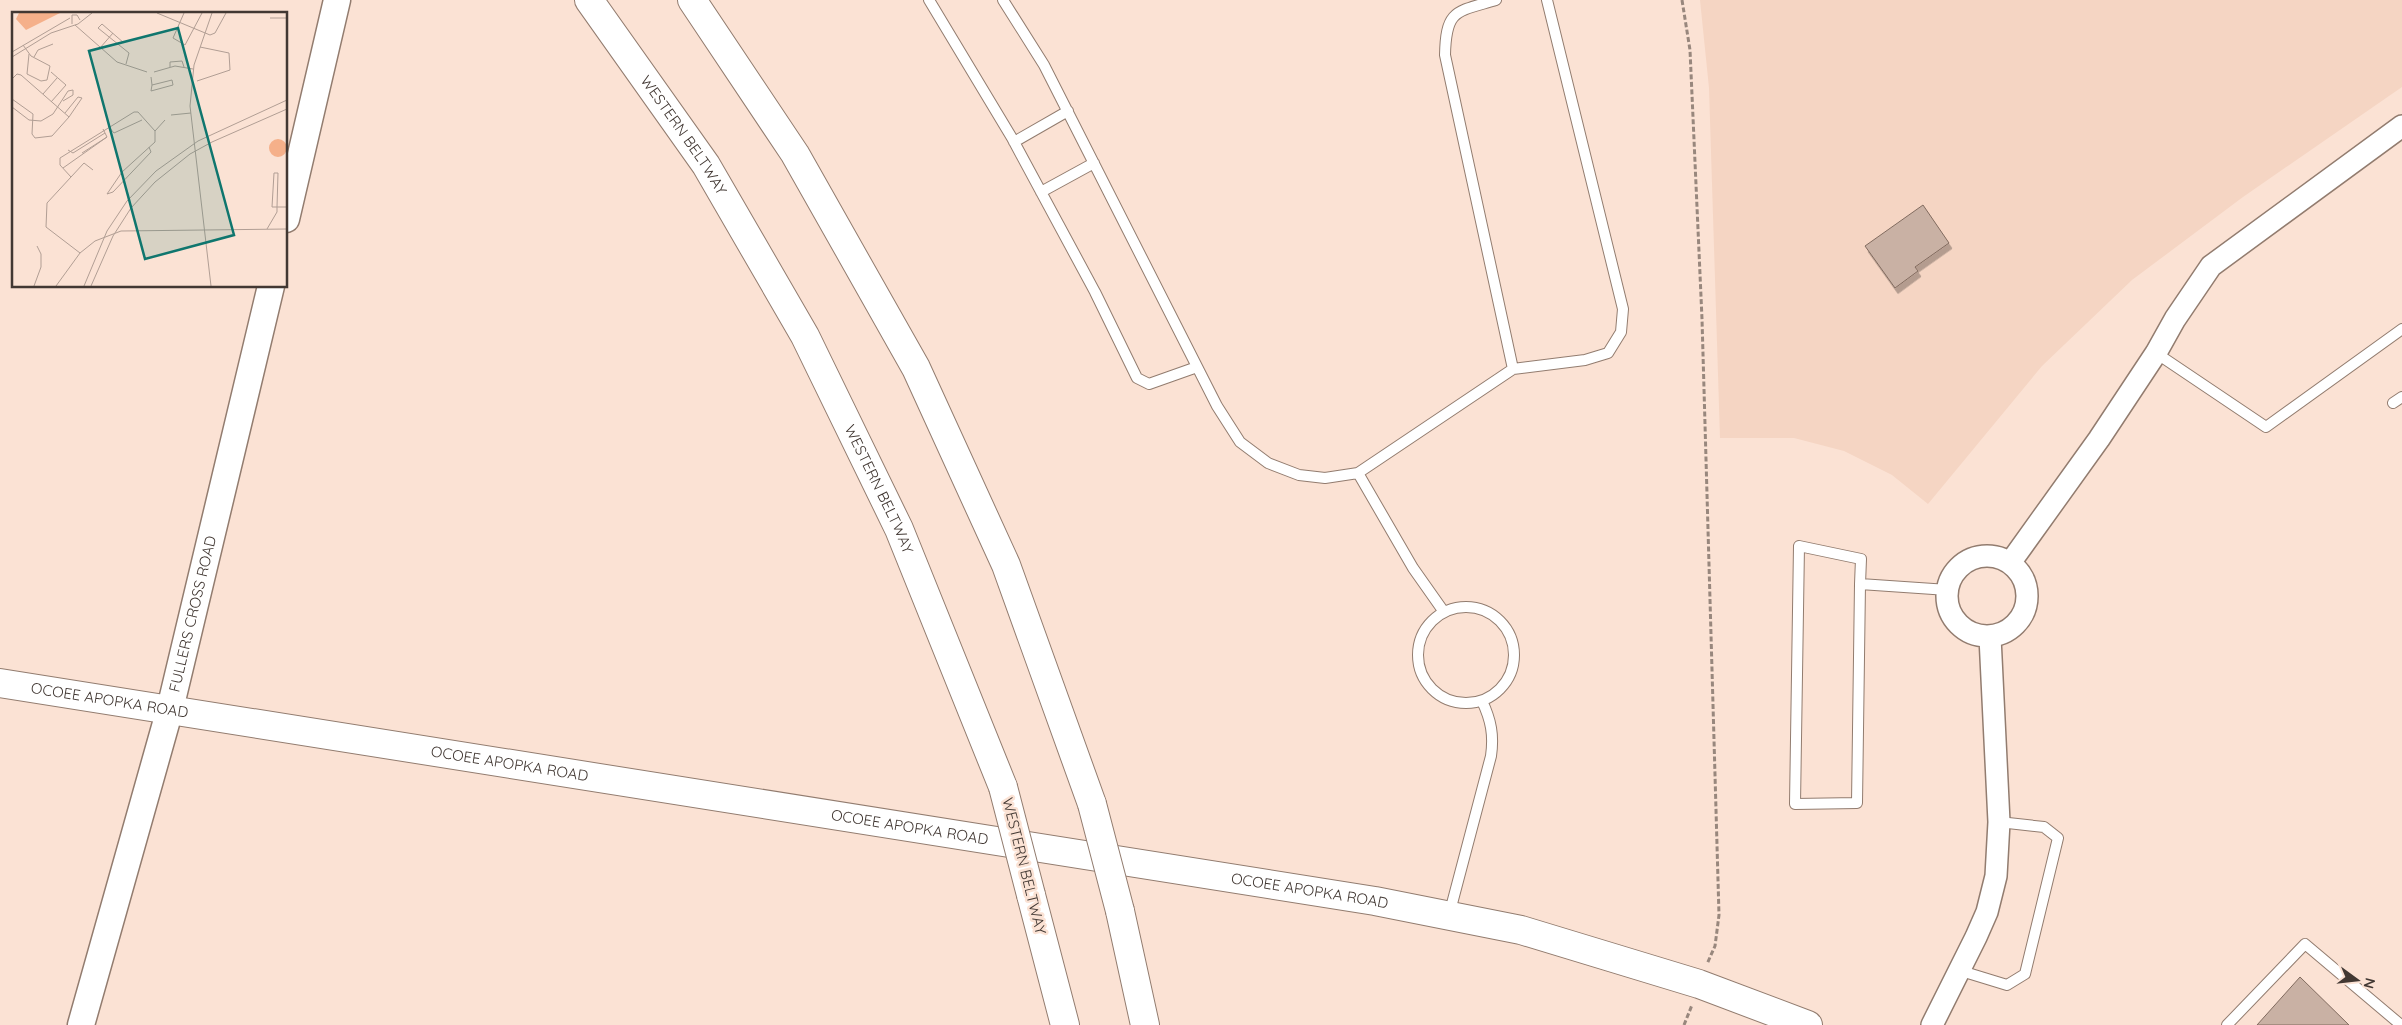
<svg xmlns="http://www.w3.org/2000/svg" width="2402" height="1025" font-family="Quicksand,sans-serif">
<defs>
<filter id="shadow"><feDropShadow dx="3" dy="5.5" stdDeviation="0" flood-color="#0004"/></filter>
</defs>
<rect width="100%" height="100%" fill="#fbe2d4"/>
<!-- built -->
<path fill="#f5d5c3" d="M1700 0H2402V87L2243 197 2132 280 2042 366 1928 504 1892 475 1844 451 1794 438H1720L1709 88Z"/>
<!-- building -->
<path fill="#c9b1a4" stroke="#816b5f" filter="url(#shadow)" d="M1923 205 1949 243 1915 267 1918 271 1895 288 1865 246Z
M2300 977 2349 1025H2257Z"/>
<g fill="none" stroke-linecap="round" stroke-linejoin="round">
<defs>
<path id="service" d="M929 0 1012 138 1095 292 1137 378 1149 384 1197 367
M1003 0 1044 65 1217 406 1240 442 1268 463 1299 475 1325 478 1358 473 1413 568 1444 612
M1496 0C1456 12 1446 9 1445 55L1513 369
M1014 142 1068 111
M1041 192 1094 163
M2156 353 2266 427 2402 329
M2393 403 2402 397
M1358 473 1513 369 1585 360 1608 353 1621 332 1623 309 1547 0
M1860 584 1861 559 1799 546 1795 804 1857 803 1860 584 1948 590
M1418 655a48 48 0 1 1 96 0a48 48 0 1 1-96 0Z
M1449 915 1491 756C1494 735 1491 720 1482 701
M1958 970 2007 985 2025 974 2058 838 2044 827 1999 822
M2227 1025 2305 944 2401 1025"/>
<path id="minor" d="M1947 596a40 40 0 1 1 80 0a40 40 0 1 1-80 0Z
M2010 563 2099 439 2156 353 2175 319 2211 266 2402 126
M1932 1025 1976 937 1987 912 1996 876 1999 822 1990 637"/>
<g id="tertiary">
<path d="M286 219 337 0"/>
<path id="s1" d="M81 1025 170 709 271 286"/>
</g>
<g id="secondary">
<path id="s2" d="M0 683 1375 901 1521 930 1699 984 1808 1025"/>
</g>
<g id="motorway">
<path id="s3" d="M589 0 706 165 805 336 899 529 1003 787"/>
<path d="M692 0 795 154 916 368 1006 565 1092 804"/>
<path d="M1031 895 1065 1025"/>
<path d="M1120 911 1145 1025"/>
</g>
</defs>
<!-- service casing -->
<use href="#service" stroke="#927c6f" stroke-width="12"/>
<!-- minor casing -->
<use href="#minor" stroke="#927c6f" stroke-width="24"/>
<!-- tertiary casing -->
<use href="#tertiary" stroke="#927c6f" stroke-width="29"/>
<!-- secondary casing -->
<use href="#secondary" stroke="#927c6f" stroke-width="30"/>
<!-- motorway casing -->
<use href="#motorway" stroke="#927c6f" stroke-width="30"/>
<!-- path -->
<path stroke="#98877d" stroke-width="3" stroke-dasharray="5 2.5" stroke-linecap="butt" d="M1682 0 1690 50 1702 319 1719 915 1715 946 1707 964
M1684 1025 1692 1005"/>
<!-- service -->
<use href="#service" stroke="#fff" stroke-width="10"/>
<!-- minor -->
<use href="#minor" stroke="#fff" stroke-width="21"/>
<!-- tertiary -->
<use href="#tertiary" stroke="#fff" stroke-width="26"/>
<!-- secondary -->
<use href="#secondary" stroke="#fff" stroke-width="28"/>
<!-- motorway -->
<use href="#motorway" stroke="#fff" stroke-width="28"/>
<defs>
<path id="motorway-bridge" d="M1003 787 1031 895
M1092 804 1120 911"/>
</defs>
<!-- motorway-bridge casing -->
<use href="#motorway-bridge" stroke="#927c6f" stroke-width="30" stroke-linecap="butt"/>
<!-- motorway-bridge -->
<use href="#motorway-bridge" stroke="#fff" stroke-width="28"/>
</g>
<g text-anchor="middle" stroke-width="5" stroke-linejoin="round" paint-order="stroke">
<!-- street labels -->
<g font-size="15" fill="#423833" stroke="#fbe2d4">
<text dy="5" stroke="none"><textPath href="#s3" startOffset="165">WESTERN BELTWAY</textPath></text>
<text dy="5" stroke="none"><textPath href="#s3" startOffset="570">WESTERN BELTWAY</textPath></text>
<text dy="5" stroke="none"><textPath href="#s1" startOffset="426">FULLERS CROSS ROAD</textPath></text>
<text dy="5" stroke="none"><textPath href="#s2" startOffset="111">OCOEE APOPKA ROAD</textPath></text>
<text dy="5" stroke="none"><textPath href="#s2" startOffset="516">OCOEE APOPKA ROAD</textPath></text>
<text dy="5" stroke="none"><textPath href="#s2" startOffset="921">OCOEE APOPKA ROAD</textPath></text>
<text transform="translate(1024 866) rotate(76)" y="5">WESTERN BELTWAY</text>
<text dy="5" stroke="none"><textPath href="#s2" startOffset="1326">OCOEE APOPKA ROAD</textPath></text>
</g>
</g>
<!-- overview -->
<g transform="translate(12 12)">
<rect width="275" height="275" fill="#fbe2d4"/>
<path d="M7 1H48L14 18 4 7ZM257 136a9 9 0 1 1 18 0a9 9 0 1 1-18 0Z" fill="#f5b08a"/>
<path fill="none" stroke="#b19e94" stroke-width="1" d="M145 1 198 23 203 21 214 1M172 1 161 26 173 33 190 1M258 6H274M60 12V3H65L68 8M63 13 105 50 135 60M112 31 90 12 86 16 117 41 114 52M11 33 19 44 38 54 35 68 29 69 15 62 17 42M88 36 101 21M0 40 58 6M0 45 39 21 66 12 80 1M22 45 26 38 41 32M158 55V50L170 49 172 55M39 60 54 73 39 90M142 60 163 54 181 57M139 65 140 73 160 68 161 73 139 79 140 73M0 67 5 62 9 63 57 105 40 124 23 126 20 122 21 102 0 87M185 69 218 58 217 41 188 35M31 82 45 66M0 95 17 108 29 109 41 102 56 79 61 78V83L51 89M53 101 66 85 70 86 57 105M159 103 179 101M96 114 102 121 130 108M137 135 139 140 101 180 95 182 110 160 143 130V119L153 108M56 138 61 141 93 121M70 141 95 125M51 156 95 125 91 117M81 158 72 151 59 165 48 153V146L122 100H126L143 119M59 165 35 191 34 215 68 241M255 217 265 200V195H260L262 161H266L265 195H275M22 274 29 255V242L25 234M44 274 68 241 83 229 109 219 275 217M72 274 95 219 115 189 144 159 186 129 275 88M79 274 101 224 119 196 143 170 178 142 200 130 275 97M199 274 178 94 182 53 200 1"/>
<path fill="#0f766e" fill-opacity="0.15" stroke="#0f766e" stroke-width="2.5" d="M166 16 222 223 133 247 77 39Z"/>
<rect width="275" height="275" fill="none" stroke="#423833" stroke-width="2.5"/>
</g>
<!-- north arrow -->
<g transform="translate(2357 980) rotate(105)" stroke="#fbe2d4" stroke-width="4" paint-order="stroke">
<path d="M0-4L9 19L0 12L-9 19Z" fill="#423833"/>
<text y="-8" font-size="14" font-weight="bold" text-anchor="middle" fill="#423833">N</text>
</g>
</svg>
